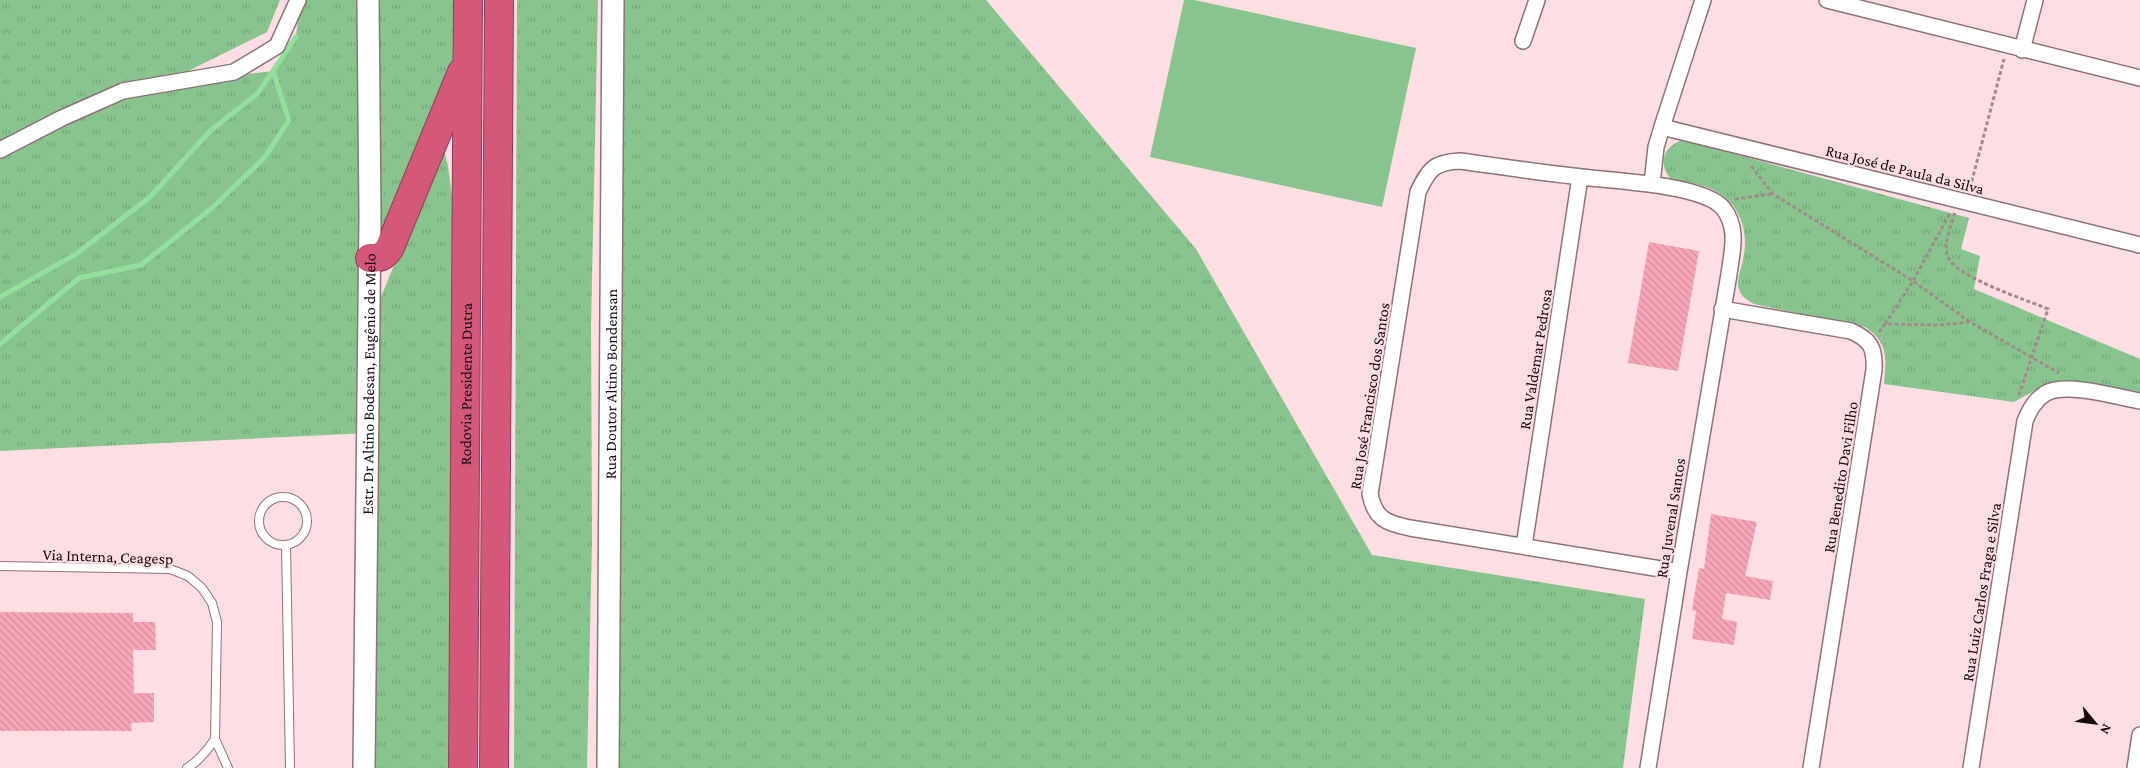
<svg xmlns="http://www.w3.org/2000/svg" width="2140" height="768" font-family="'Crimson Pro',serif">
<defs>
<pattern id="grass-tufts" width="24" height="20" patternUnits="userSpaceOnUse" patternTransform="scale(1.25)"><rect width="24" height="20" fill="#88c58e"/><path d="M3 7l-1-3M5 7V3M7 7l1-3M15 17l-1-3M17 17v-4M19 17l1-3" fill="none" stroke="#74a879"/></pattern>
<pattern id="building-back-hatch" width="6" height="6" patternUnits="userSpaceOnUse" patternTransform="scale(1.25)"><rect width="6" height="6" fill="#f7a6b7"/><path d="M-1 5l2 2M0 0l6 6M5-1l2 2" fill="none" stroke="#d38e9c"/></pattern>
</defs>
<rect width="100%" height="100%" fill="#fedde3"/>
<!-- grass -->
<path fill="url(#grass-tufts)" d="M0 0H280L267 32 188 71 129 90 193 80 273 71 296 37 300 0H367L369 326 443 146 448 166 466 303 463 768H364L368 433 0 451Z
M368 0H468V59L379 258Z
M517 0H598L591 325 592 540 587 768H514Z
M620 0H986L1196 249 1372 555 1645 599 1623 768H607Z
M1683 140 1969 218 1961 249 1980 256 1974 289 2140 359V395L2082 382 2065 383 2036 390 2014 402 1884 384C1886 358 1889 343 1865 327L1754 304C1746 300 1738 294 1738 284 1738 274 1743 264 1744 254 1748 231 1740 206 1719 193 1706 184 1687 183 1671 179 1657 164 1664 145 1683 140Z"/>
<!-- pitch -->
<path fill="#88c58e" d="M1184 0H1194L1416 48 1382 207 1150 157Z"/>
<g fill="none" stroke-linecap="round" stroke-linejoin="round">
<!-- stream -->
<path stroke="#93e09c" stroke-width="5" d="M0 297 76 254 150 197 210 131 258 93 296 37
M0 344 79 278 141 265 212 208 265 157 289 120 273 71"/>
</g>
<!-- building -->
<path fill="url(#building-back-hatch)" d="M1649 242 1699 251 1678 371 1628 363Z
M1711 514 1757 522 1745 576 1773 581 1770 600 1726 593 1722 619 1737 622 1734 645 1692 639 1696 611 1692 610 1699 568 1704 569Z
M0 612 133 613V622H155L156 650H133L134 693H154V722L131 723 132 731H0Z"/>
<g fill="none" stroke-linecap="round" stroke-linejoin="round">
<defs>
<path id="lane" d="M259 521a24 24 0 1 1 48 0a24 24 0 1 1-48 0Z
M286 545 290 768
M0 566 170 569 188 576 202 588 212 603 217 622 215 739 228 768
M187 768C199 761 207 751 215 739"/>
<path id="street" d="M1827 0 2140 78
M1523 41 1537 0
M2022 50 2035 0
M1662 127 2140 245
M0 150 62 118 123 91 234 72 277 46 298 0
M1652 184 1656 147 1662 127 1703 0
M1722 309 1851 331C1871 340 1875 348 1874 370L1811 768
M1524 546 1580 177
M1648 768 1679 572 1729 274C1732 251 1739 228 1723 208 1702 183 1606 181 1573 176 1535 172 1497 166 1460 161 1434 162 1429 169 1418 192L1370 494C1375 519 1386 523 1410 528L1679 572
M1971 768 2025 421C2030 409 2035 400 2046 393 2067 382 2117 397 2140 401
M2135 768 2140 735"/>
<g id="secondary">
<path id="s1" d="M364 768 370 216 368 0"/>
<path id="s2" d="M608 768 613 0"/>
</g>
<g id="highway">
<path d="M370 258C380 258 385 256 390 247L462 72"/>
<path id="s3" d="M463 768 468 0"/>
<path d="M494 768 499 0"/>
</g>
</defs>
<!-- lane casing -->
<use href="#lane" stroke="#8e7277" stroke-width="10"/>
<!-- street casing -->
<use href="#street" stroke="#8e7277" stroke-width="18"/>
<!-- secondary casing -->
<use href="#secondary" stroke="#8e7277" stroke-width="24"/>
<!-- highway casing -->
<use href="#highway" stroke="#913d54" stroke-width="30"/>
<!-- path -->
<path stroke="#a1898e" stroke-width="3" stroke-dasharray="4 2.5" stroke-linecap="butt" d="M1751 166 1773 194 1913 281 1970 322 2059 373
M1970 188 2004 59
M1735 199 1773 194
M1955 213C1951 225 1944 243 1947 255 1952 276 2027 300 2048 309L2019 395 2020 397
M1885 324 1913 281 1950 213
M1879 332 1885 324 1940 325 1969 322"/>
<!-- lane -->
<use href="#lane" stroke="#fff" stroke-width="8"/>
<!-- street -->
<use href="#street" stroke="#fff" stroke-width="15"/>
<!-- secondary -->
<use href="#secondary" stroke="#fff" stroke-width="21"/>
<!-- highway -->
<use href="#highway" stroke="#d4587a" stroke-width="28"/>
</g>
<g text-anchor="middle" stroke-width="4.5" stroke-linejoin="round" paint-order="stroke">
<!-- street labels -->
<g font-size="16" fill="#150a0d" stroke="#fedde3">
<text transform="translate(1905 169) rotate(14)" y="6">Rua José de Paula da Silva</text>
<text transform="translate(1535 359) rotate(-81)" y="6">Rua Valdemar Pedrosa</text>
<text dy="6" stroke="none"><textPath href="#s1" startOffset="384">Estr. Dr Altino Bodesan, Eugênio de Melo</textPath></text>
<text dy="6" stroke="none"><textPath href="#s3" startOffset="384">Rodovia Presidente Dutra</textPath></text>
<text dy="6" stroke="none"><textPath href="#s2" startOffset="384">Rua Doutor Altino Bondensan</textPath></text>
<text transform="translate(1369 396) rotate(-81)" y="6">Rua José Francisco dos Santos</text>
<text transform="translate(1840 477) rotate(-81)" y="6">Rua Benedito Davi Filho</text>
<text transform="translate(1670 518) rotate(-81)" y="6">Rua Juvenal Santos</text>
<text transform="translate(108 556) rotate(2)" y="6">Via Interna, Ceagesp</text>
<text transform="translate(1981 592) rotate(-81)" y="6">Rua Luiz Carlos Fraga e Silva</text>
</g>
</g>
<!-- north arrow -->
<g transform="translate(2095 723) rotate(119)" stroke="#fedde3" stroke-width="4" paint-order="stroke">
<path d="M0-4L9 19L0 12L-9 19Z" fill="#150a0d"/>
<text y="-8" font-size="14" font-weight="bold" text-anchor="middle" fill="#150a0d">N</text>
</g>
</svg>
